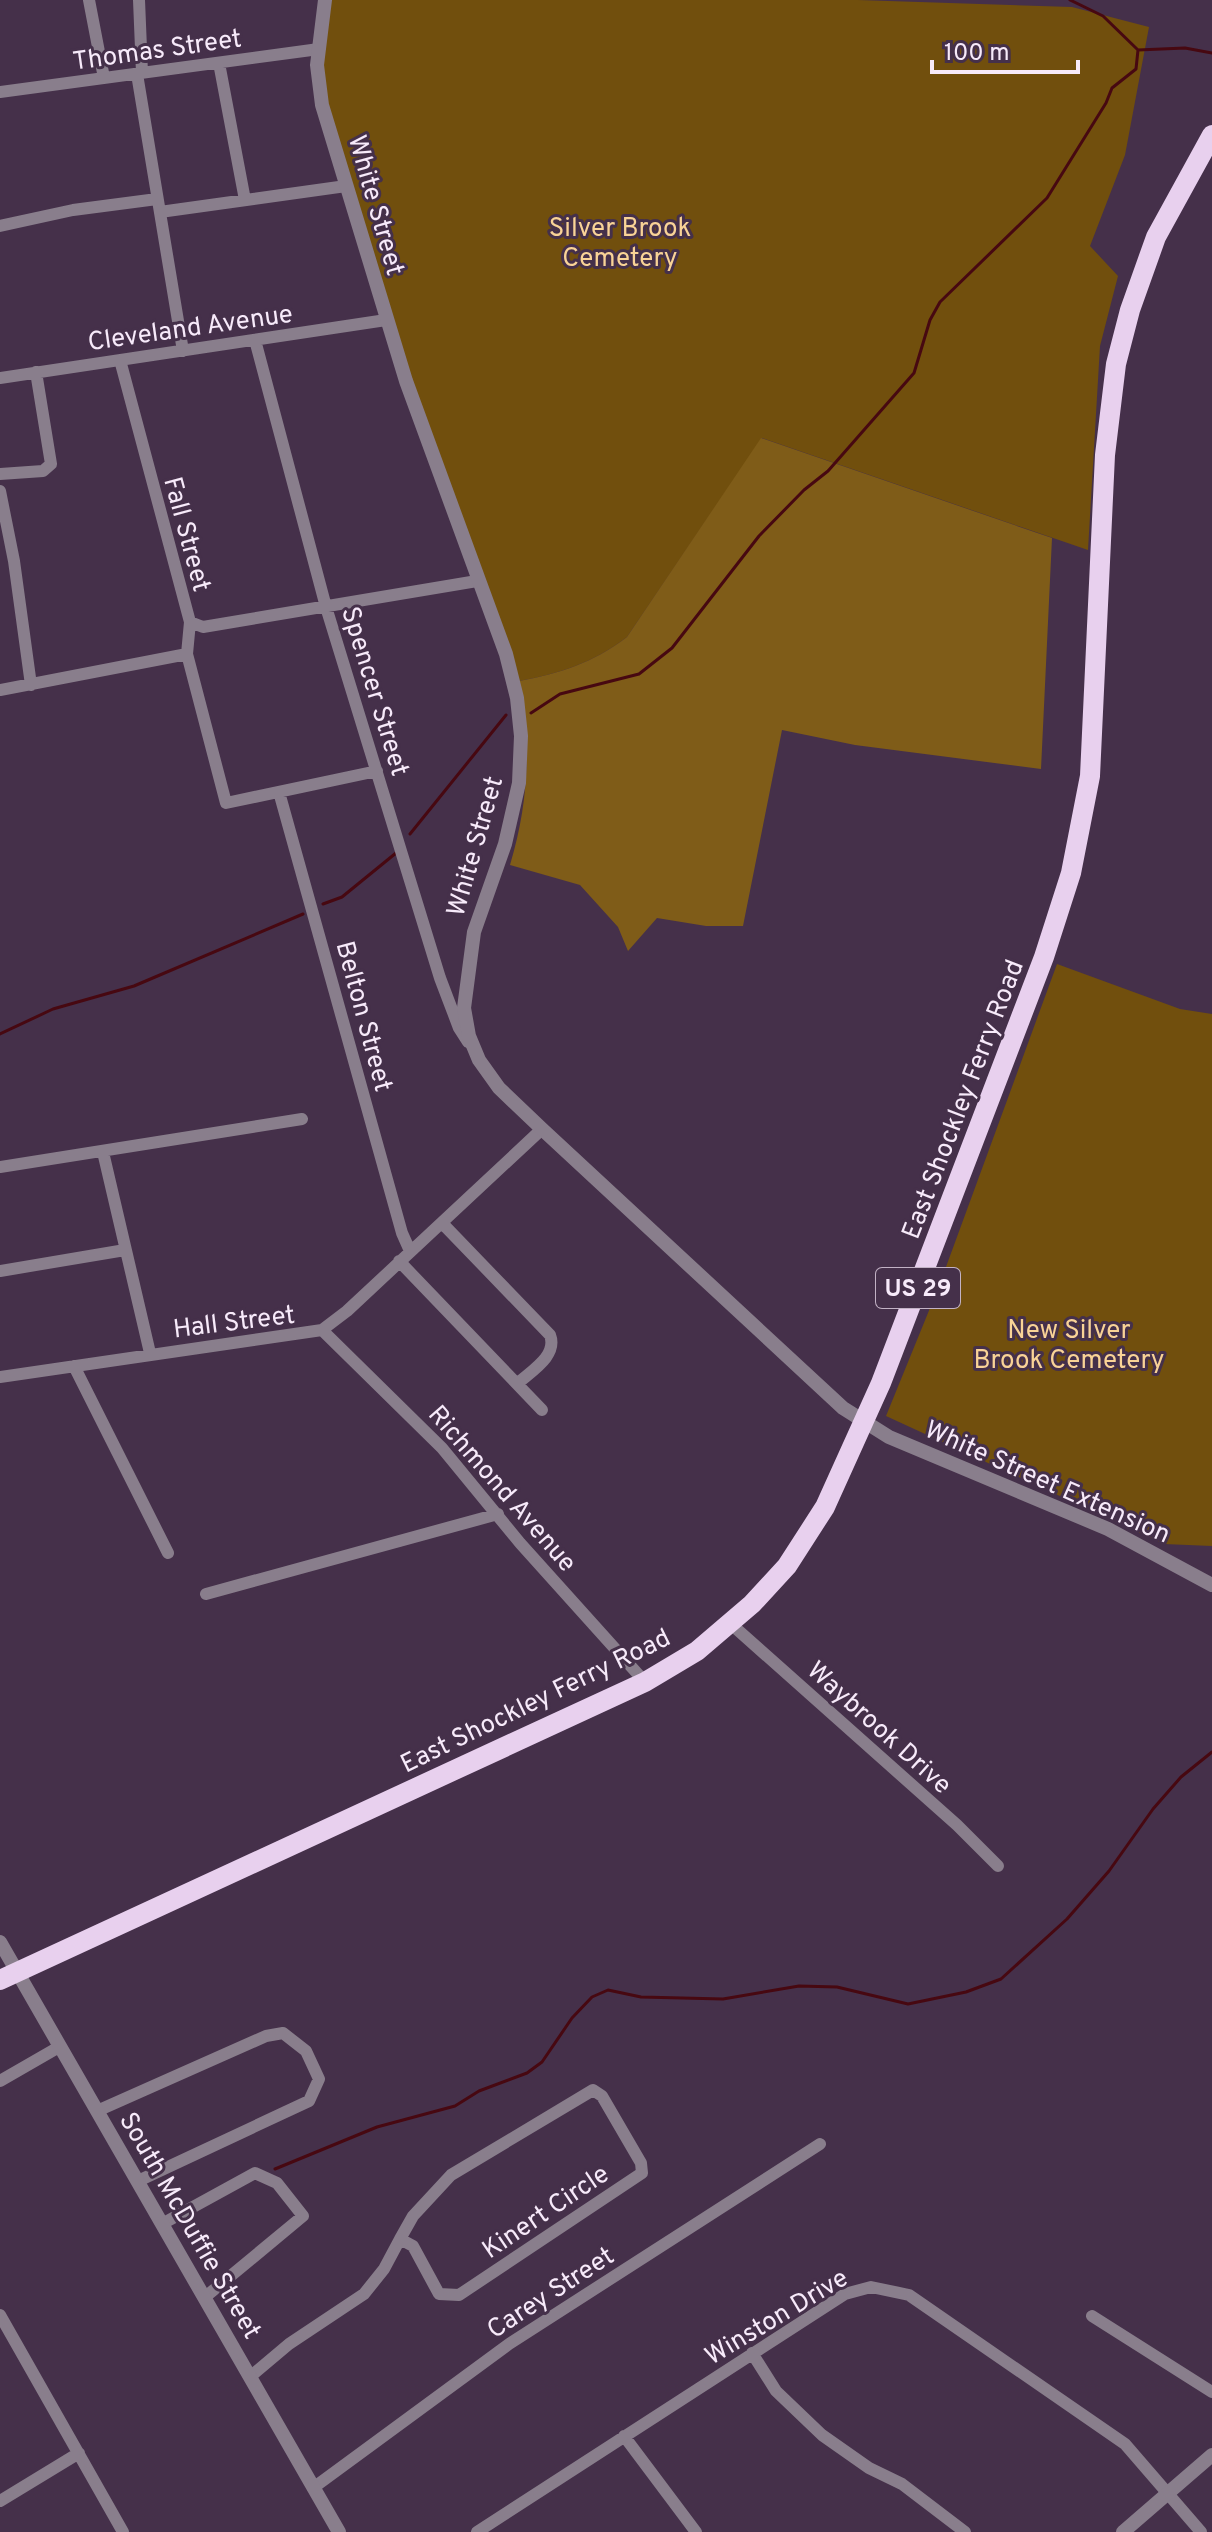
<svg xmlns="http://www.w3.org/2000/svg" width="1212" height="2532" font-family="Overpass,sans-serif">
<rect width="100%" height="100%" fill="#45304a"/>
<!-- green -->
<path fill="#714f0d" d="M331 0H858L1072 7 1149 27 1125 155 1090 246 1118 276 1100 346 1088 550 762 438 627 637C593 663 561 673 519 681L426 432 321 81Z
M1057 964 1180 1009 1212 1014V1546L1164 1544 886 1416 939 1286Z"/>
<!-- forest -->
<path fill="#7f5c18" d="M761 438 1052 538 1041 769 855 745 782 730 743 926H706L657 918 628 951 618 927 580 885 510 865C529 802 531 745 519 681 561 673 593 663 627 637Z"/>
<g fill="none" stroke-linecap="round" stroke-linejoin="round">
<!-- stream -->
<path stroke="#470811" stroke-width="3" d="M1070 0 1103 16 1138 50 1185 48 1212 53
M531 713 560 694 639 674 672 648 759 536 804 490 828 471 914 373 930 320 940 302 1047 198 1106 103 1112 88 1136 69 1138 50
M410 834 506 715
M323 904 342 897 396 853
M0 1034 53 1009 134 986 303 914
M275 2169 377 2127 455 2106 479 2091 527 2073 542 2062 572 2018 592 1997 608 1990 641 1997 723 1999 799 1986 837 1987 908 2004 966 1992 1001 1979 1067 1919 1109 1871 1153 1809 1181 1777 1212 1752"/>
<!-- minor -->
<path stroke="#897e8c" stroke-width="12" d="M89 0 104 78
M139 0 142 73
M219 63 245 200
M137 74 183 351
M0 92 319 49
M160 212 346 186
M0 226 73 210 157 199
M255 340 326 607 440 978 459 1028 468 1042
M120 360 190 622 203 627 477 581
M0 378 386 320
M0 474 43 471 51 464 36 372
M0 491 14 561 31 685
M190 622 187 654 226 803 377 771
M0 690 187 654
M279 792 402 1233 410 1251
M103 1152 150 1353
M0 1167 302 1119
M442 1223 550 1335C558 1356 531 1371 517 1384
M399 1261 542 1410
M0 1271 125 1250
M322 1330 442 1448 520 1543 645 1682
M74 1366 168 1553
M0 1377 322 1330 347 1311 542 1129
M206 1594 498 1514
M731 1624 957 1825 998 1866
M0 2081 59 2047
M593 2090 602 2096 641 2163 642 2173 459 2295 439 2294 413 2246 400 2239 413 2216 451 2175Z
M97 2111 266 2036 283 2033 306 2051 319 2079 309 2101 138 2181
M162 2224 255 2173 277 2183 303 2216 204 2298
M0 2315 123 2532
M1092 2316 1212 2392
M752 2353 776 2391 822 2435 869 2468 902 2484 965 2532
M251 2376 289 2344 364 2294 384 2269 400 2239
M624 2436 696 2532
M313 2488 509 2344 820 2144
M0 2501 79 2453
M477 2532 845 2294 871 2287 909 2295 1125 2444 1201 2532"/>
<!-- tertiary -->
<path stroke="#897e8c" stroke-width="14" d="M325 0 317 65 322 105 406 381 506 654 517 698 521 736 519 783 505 844 474 932 464 1008 469 1036 479 1060 499 1088 542 1129 843 1408 889 1437 1108 1529 1212 1585
M0 1942 339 2532
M1123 2532 1212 2455"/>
<!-- trunk -->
<path stroke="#e8d0ee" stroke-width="20" d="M0 1980 645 1682 697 1651 752 1604 787 1566 825 1507 881 1383 1044 957 1071 873 1090 776 1105 455 1116 364 1130 310 1156 237 1212 135"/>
</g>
<g text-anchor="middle" stroke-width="6" stroke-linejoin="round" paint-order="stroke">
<!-- shield labels -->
<rect fill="#45304a" stroke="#c2b2c5" stroke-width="2" x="876" y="1268" width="84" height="40" rx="6"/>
<g font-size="24" font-weight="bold" fill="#f7eafa">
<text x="918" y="1296">US 29</text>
</g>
<!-- street labels -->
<g font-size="26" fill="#f7eafa" stroke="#45304a">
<text transform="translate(157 49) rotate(-8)" y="9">Thomas Street</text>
<text transform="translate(377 205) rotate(74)" y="9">White Street</text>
<text transform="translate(190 327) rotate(-8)" y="9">Cleveland Avenue</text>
<text transform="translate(188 534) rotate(75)" y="9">Fall Street</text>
<text transform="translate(376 691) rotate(73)" y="9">Spencer Street</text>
<text transform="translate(474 846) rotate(-74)" y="9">White Street</text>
<text transform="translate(365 1016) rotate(75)" y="9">Belton Street</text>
<text transform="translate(962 1099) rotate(-69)" y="9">East Shockley Ferry Road</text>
<text transform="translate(234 1321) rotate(-7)" y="9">Hall Street</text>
<text transform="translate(1048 1481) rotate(24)" y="9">White Street Extension</text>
<text transform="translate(503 1488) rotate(49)" y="9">Richmond Avenue</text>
<text transform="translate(535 1700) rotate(-26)" y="9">East Shockley Ferry Road</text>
<text transform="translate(880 1727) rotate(42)" y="9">Waybrook Drive</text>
<text transform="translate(545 2211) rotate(-34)" y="9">Kinert Circle</text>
<text transform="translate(191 2225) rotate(60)" y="9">South McDuffie Street</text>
<text transform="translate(550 2292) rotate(-33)" y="9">Carey Street</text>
<text transform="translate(776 2316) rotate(-31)" y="9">Winston Drive</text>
</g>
<!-- park labels -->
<g font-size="26" fill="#f9d396" stroke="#45304a">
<text x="620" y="236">Silver Brook<tspan x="620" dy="30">Cemetery</tspan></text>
<text x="1069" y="1338">New Silver<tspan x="1069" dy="30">Brook Cemetery</tspan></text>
</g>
</g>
<!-- scale -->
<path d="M932 60v12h146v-12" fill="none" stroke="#f7eafa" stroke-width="4"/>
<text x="944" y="60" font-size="24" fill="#f7eafa" stroke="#45304a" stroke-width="6" paint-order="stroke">100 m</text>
</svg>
